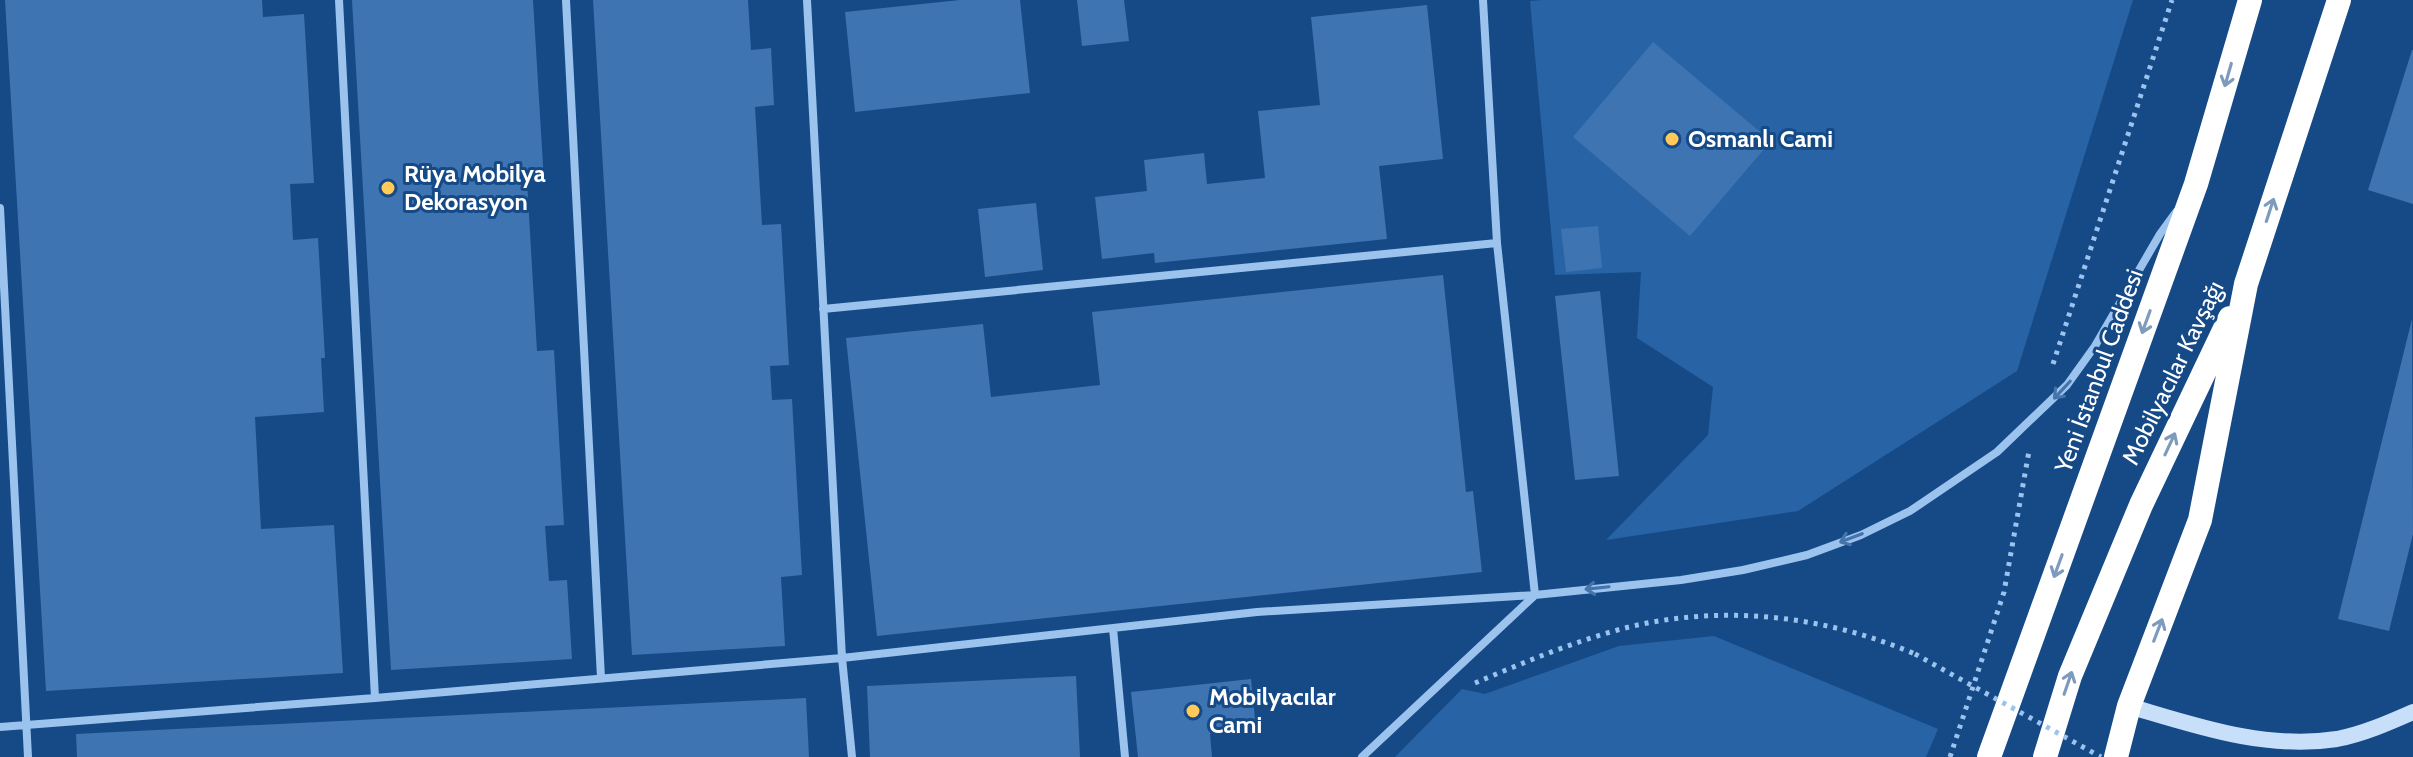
<svg xmlns="http://www.w3.org/2000/svg" width="2413" height="757" font-family="Cabin,sans-serif">
<rect width="100%" height="100%" fill="#154a87"/>
<!-- green -->
<path fill="#2864a5" d="M1543 0H2133L2017 371 1798 511 1606 540 1708 435 1713 387 1637 338 1641 272 1555 275 1530 1Z
M1714 636 1938 729 1926 757H1395L1462 689 1485 694 1619 646Z"/>
<!-- building -->
<path fill="#3d74b1" d="M5 0H262L263 17 304 14 314 183 290 184 293 240 318 238 325 358H321L324 412 255 417 261 529 334 525 343 673 46 691Z
M352 0H533L544 181 527 182 537 351 554 350 564 525 545 526 549 581 567 580 572 659 391 670Z
M593 0H748L751 50 771 48 774 105 755 107 762 225 781 224 789 365 770 366 772 400 792 399 802 575 781 577 785 646 632 655Z
M960 0H1020L1030 93 855 112 845 12Z
M1077 0H1124L1129 41 1082 46Z
M1427 5 1443 159 1379 166 1387 239 1155 263 1154 253 1102 259 1095 197 1147 191 1144 160 1204 153 1207 184 1265 178 1258 111 1320 105 1311 17Z
M1653 42 1771 141 1690 236 1573 137Z
M2412 50H2413V204L2368 190Z
M1036 203 1043 270 985 277 978 209Z
M1598 226 1602 268 1566 272 1561 229Z
M1443 275 1466 492 1473 491 1482 572 877 636 846 338 983 324 991 397 1100 385 1092 312Z
M1600 291 1619 476 1575 480 1555 296Z
M2412 319 2413 534 2389 631 2338 619Z
M1076 676 1080 757H870L867 686Z
M1251 679 1256 729 1210 734 1212 757H1138L1131 692Z
M806 698 809 757H77L76 734Z"/>
<g fill="none" stroke-linecap="round" stroke-linejoin="round">
<!-- path -->
<path stroke="#9bc3ee" stroke-width="5" stroke-dasharray="4 6" stroke-linecap="butt" d="M2053 364 2172 0
M1475 683C1525 662 1577 640 1629 627 1725 604 1826 616 1915 654
M1950 757 2004 592 2029 451"/>
<!-- street -->
<path stroke="#9bc3ee" stroke-width="8" d="M339 0 375 698
M566 0 601 678
M807 0 842 658 852 757
M1483 0 1497 243 1535 595
M0 208 28 757
M823 309 1497 243
M1113 628 1125 757
M0 727 375 698 842 658 1257 612 1535 595 1681 580 1743 570 1807 555 1861 535 1910 511 1997 452 2067 385 2095 346 2160 234 2176 212
M1362 757 1534 596"/>
<!-- secondary -->
<path stroke="#c8dffa" stroke-width="16" d="M2129 706C2197 726 2265 750 2337 739 2363 734 2388 723 2413 712"/>
<!-- highway -->
<path stroke="#fff" stroke-width="24" d="M1989 757 2196 184 2250 0
M2045 757 2070 676 2141 505 2230 318
M2116 757 2129 706 2200 520 2246 284 2339 0"/>
<!-- path-bridge -->
<path stroke="#9bc3ee" stroke-width="5" stroke-dasharray="4 6" stroke-linecap="butt" d="M1915 654 2101 757"/>
</g>
<!-- one-way arrows -->
<defs><path id="oneway-shaft" d="M-6 0H5M1.5-3L5.5 0L1.5 3" fill="none" stroke-width="1.6" stroke-linecap="round" stroke-linejoin="round" transform="scale(2)"/></defs>
<g stroke="#7e9bbd">
<use href="#oneway-shaft" transform="translate(2228 75) rotate(106)"/>
<use href="#oneway-shaft" transform="translate(2270 210) rotate(-72)"/>
<use href="#oneway-shaft" transform="translate(2146 322) rotate(110)"/>
<use href="#oneway-shaft" transform="translate(2170 444) rotate(-65)"/>
<use href="#oneway-shaft" transform="translate(2058 566) rotate(110)"/>
<use href="#oneway-shaft" transform="translate(2158 630) rotate(-69)"/>
<use href="#oneway-shaft" transform="translate(2068 683) rotate(-71)"/>
</g>
<g stroke="#4474ab">
<use href="#oneway-shaft" transform="translate(2062 390) rotate(133)"/>
<use href="#oneway-shaft" transform="translate(1851 538) rotate(159)"/>
<use href="#oneway-shaft" transform="translate(1597 588) rotate(174)"/>
</g>
<!-- markers -->
<g fill="#ffca58" stroke="#154a87" stroke-width="3">
<circle cx="1672" cy="139" r="8"/>
<circle cx="388" cy="188" r="8"/>
<circle cx="1193" cy="711" r="8"/>
</g>
<g text-anchor="middle" stroke-width="6" stroke-linejoin="round" paint-order="stroke">
<!-- poi labels -->
<g font-size="24" font-weight="bold" fill="#fff" stroke="#154a87" text-anchor="start">
<text x="1688" y="147">Osmanlı Cami</text>
<text x="404" y="182">Rüya Mobilya<tspan x="404" dy="28">Dekorasyon</tspan></text>
<text x="1209" y="705">Mobilyacılar<tspan x="1209" dy="28">Cami</tspan></text>
</g>
<!-- street labels -->
<g font-size="24" fill="#fff" stroke="#154a87">
<text transform="translate(2099 371) rotate(-70)" y="8">Yeni İstanbul Caddesi</text>
<text transform="translate(2173 373) rotate(-64)" y="8">Mobilyacılar Kavşağı</text>
</g>
</g>
</svg>
